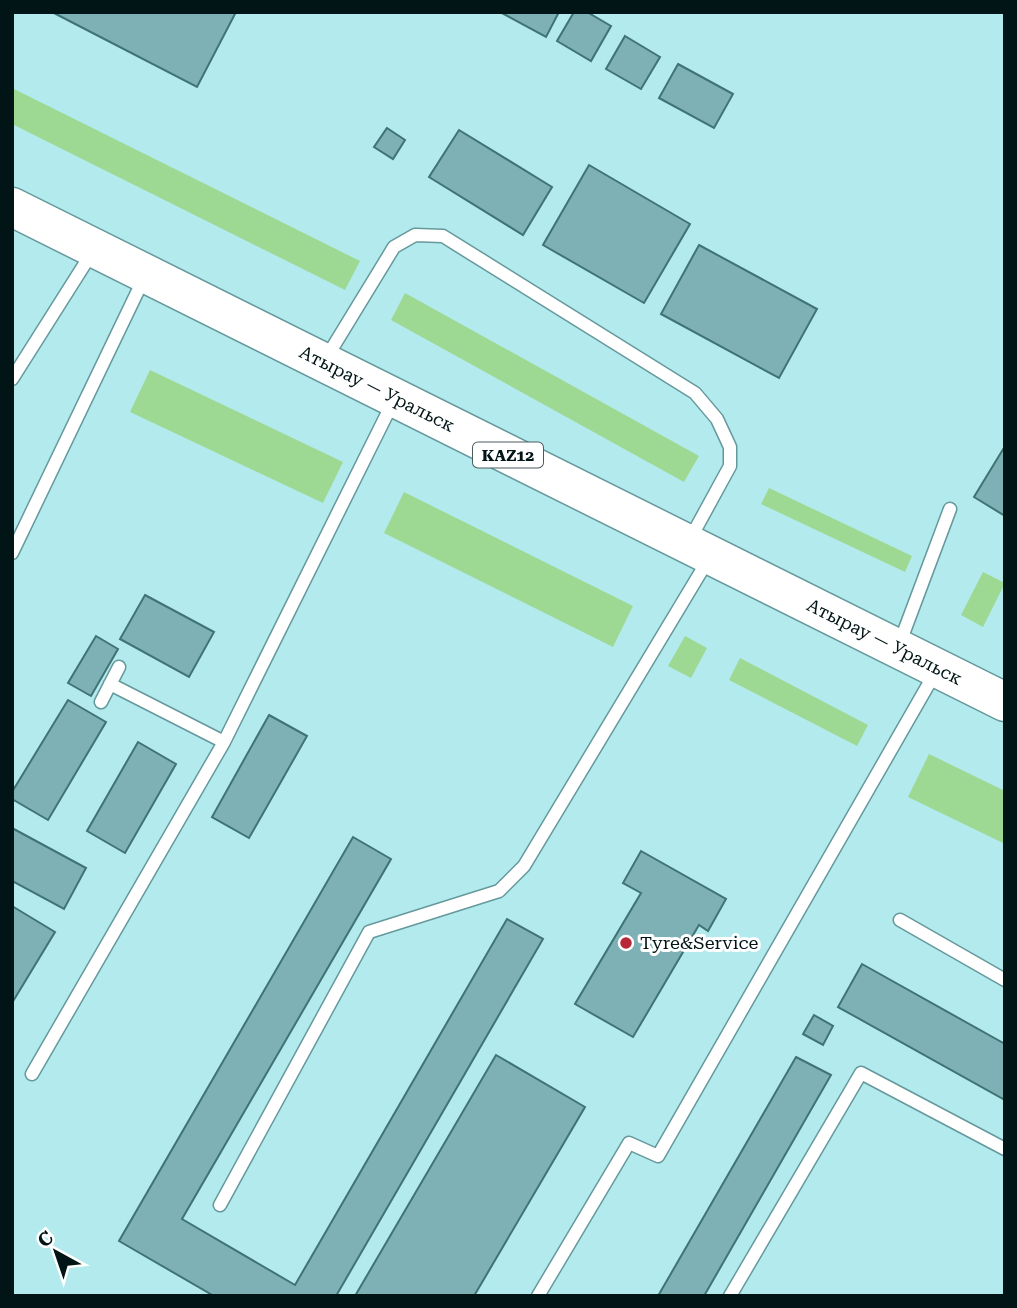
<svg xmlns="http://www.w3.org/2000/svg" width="1017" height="1308" font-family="'Roboto Serif',serif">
<rect width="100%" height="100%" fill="#b3eaed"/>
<!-- green -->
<path fill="#9ed994" d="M12 88 360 261 345 290 12 124Z
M405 293 699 456 684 482 391 320Z
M150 370 343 462 323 503 130 412Z
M769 488 912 556 905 572 761 504Z
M404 492 633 606 613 647 384 533Z
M983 572 1005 583 983 627 961 615Z
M685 636 707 648 691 678 668 666Z
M740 658 868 725 857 746 729 680Z
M929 754 1005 791V844L908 797Z"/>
<!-- building -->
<path fill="#7db1b5" stroke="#3f7376" stroke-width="2" d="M52 12H236L197 87Z
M500 12H559L546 37Z
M574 12H587L611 26 591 61 557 41Z
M625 36 660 57 641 89 606 69Z
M678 64 733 94 714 128 659 98Z
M387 128 405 140 393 159 374 147Z
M459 130 552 187 523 235 429 177Z
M589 165 690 224 644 303 543 245Z
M699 245 817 309 779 378 661 314Z
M1005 446V516L974 497Z
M145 595 214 632 189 677 120 639Z
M96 636 118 649 91 696 68 683Z
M68 700 106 722 48 820 12 799V792Z
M269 715 307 736 249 838 212 817Z
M138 742 176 764 125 853 87 831Z
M12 828 86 868 64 909 12 881Z
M353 837 391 859 182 1219 295 1285 507 919 543 939 336 1296H214L119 1241Z
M641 851 726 899 708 931 699 925 633 1037 575 1004 641 893 623 883Z
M12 906 55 932 12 1003Z
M862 964 1005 1044V1100L838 1007Z
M814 1015 833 1026 823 1045 803 1034Z
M496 1055 585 1107 474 1296H355Z
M796 1057 831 1075 704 1296H658Z"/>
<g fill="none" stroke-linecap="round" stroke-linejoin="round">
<defs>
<path id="lane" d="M325 360 394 247 415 235 443 236 695 393 717 419 730 447V466L689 541
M12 379 93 251
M12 553 145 276
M899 645 950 509
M110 684 224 742
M101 702 119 667
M900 920 1005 980
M32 1074 224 742 393 402
M220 1205 369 932 499 891 524 866 708 560
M538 1296 629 1143 658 1156 935 673
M730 1296 861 1073 1005 1149"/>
<g id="highway">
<path id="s1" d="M12 207 1005 702"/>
</g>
</defs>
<!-- lane casing -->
<use href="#lane" stroke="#65999c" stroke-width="15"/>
<!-- highway casing -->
<use href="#highway" stroke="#65999c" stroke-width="41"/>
<!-- lane -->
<use href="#lane" stroke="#fff" stroke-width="12"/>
<!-- highway -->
<use href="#highway" stroke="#fff" stroke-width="38"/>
</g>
<!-- markers -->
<circle fill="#b82737" stroke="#fff" stroke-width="2.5" cx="626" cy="943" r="7"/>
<g text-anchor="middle" stroke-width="6" stroke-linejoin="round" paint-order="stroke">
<!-- shield labels -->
<rect fill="#fff" stroke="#4d5a5c" stroke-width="2" x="473" y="442.5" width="70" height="25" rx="5"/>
<g font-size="16" font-weight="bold" fill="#011416">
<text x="508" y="461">KAZ12</text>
</g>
<!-- street labels -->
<g font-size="18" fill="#011416" stroke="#fff">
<text dy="6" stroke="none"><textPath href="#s1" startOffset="408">Атырау — Уральск</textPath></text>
<text dy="6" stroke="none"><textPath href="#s1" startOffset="975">Атырау — Уральск</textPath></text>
</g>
<!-- poi labels -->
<g font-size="18" fill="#011416" stroke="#fff" text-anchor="start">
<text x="640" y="949">Tyre&amp;Service</text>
</g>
</g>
<!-- border -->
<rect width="1017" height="1308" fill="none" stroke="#011416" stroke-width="28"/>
<!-- north arrow -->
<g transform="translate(56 1252) rotate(320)" stroke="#ffffff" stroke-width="5" paint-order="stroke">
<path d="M0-5L12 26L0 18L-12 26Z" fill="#011416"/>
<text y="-10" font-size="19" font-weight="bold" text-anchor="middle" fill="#011416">С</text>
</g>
</svg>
